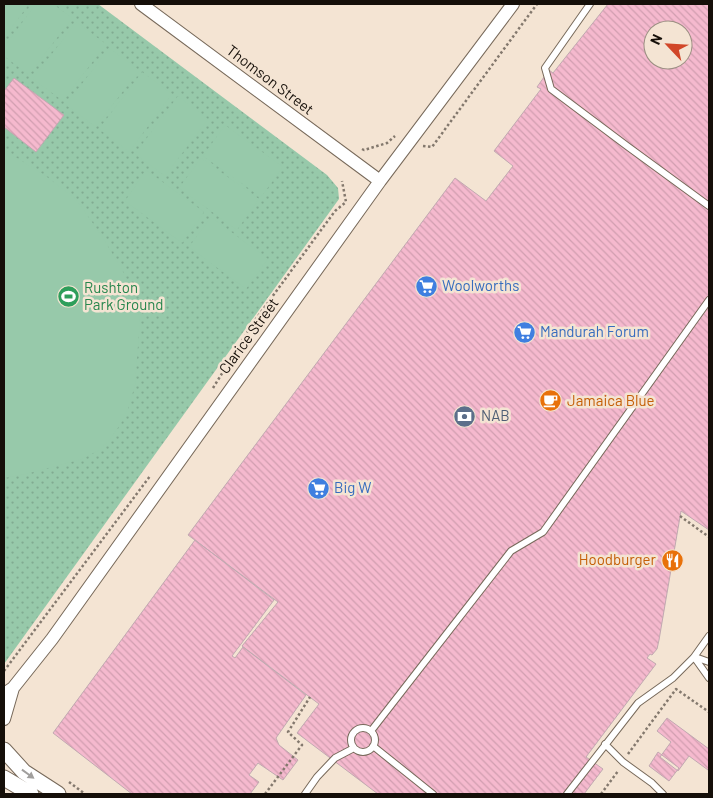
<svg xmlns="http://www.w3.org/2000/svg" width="713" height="798" font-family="Barlow,sans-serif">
<defs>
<pattern id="park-dots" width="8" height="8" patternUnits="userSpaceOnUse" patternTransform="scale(1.25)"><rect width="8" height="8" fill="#97c9aa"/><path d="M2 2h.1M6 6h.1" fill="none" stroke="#81ab91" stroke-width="1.8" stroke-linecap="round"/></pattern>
<pattern id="building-back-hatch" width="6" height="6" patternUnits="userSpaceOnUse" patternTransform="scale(1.25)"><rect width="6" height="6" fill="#f5b9ce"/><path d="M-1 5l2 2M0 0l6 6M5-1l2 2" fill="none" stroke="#d19eb0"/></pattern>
</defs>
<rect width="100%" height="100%" fill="#f4e4d3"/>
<!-- park -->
<path fill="url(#park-dots)" d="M4 4H98L327 175 338 188 339 199 4 664Z"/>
<!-- garden -->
<path fill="#97c9aa" d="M4 4H29L4 38Z
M36 4H53L72 18 29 75 4 56V47Z
M76 22 106 44 63 101 33 79Z
M109 48 139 70 96 127 66 105Z
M142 72 172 94 129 152 99 129Z
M178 96 208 119 165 176 135 154Z
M225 125 283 167 261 197 203 156Z
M4 150 43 174 76 199 103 238 125 275 140 319 135 385 128 409 120 425 109 440 101 449 82 459 26 474 4 478Z
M201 158 259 199 237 230 179 188Z
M146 170 204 212 182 243 125 201Z
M211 217 268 259 246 289 189 247Z"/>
<!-- building -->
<path fill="url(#building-back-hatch)" stroke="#c1a9b1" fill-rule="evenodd" d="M608 4H709V530L681 511 659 640 657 649 652 655 650 654 647 658 656 664 586 757 603 769 584 794H378L297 733 319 704 242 646 278 602 188 535 455 178 486 201 513 166 494 151 541 89 537 87 549 70 553 73ZM653 30H683V60H653Z
M14 78 64 115 36 152 4 127V91Z
M195 540 274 600 232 656 235 658 243 647 306 695 276 738 279 745 298 760 283 780 258 763 249 775 259 782 250 794H132L53 733Z
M667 718 709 749V768L708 770 689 756 678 771 660 757 671 742 657 731Z
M658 752 679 768 669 781 649 766Z"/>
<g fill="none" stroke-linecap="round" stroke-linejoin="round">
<defs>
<path id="service" d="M590 4 545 68 551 89 627 146 709 206
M694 657 709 678
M695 657 709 662
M351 740a12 12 0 1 1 24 0a12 12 0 1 1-24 0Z
M371 731 511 551 543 532 709 300
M605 744 623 762 652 783 663 794
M373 746 433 794
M305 794 317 777 335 758 354 748
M567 794 638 703 673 678 694 657 709 636"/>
<path id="minor" d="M141 4 380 181
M4 694 13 688 52 639 380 181 513 4
M4 719 13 688"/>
<path id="tertiary" d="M4 750 24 772 58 794
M4 778 31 794"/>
</defs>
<!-- service casing -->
<use href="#service" stroke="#77695a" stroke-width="8"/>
<!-- minor casing -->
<use href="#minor" stroke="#77695a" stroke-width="14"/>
<!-- tertiary casing -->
<use href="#tertiary" stroke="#77695a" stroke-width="17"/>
<!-- path -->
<path stroke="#83786d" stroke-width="2.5" stroke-dasharray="2.5 2.5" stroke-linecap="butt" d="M423 146 432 147 537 4
M362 149 364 150 387 143 395 136
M213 388 253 323 335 211 346 202 342 181
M680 516 709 537
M4 671 150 476
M628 754 676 689 709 712
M69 782 85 794
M265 794 302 745 288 732 310 697
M601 794 618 771"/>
<!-- service -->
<use href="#service" stroke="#fff" stroke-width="6"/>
<!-- minor -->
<use href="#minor" stroke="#fff" stroke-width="12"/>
<!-- tertiary -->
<use href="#tertiary" stroke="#fff" stroke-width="15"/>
</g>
<!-- one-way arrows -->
<defs><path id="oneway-solid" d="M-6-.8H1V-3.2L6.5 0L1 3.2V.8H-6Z" transform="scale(1.25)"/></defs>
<use fill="#a19f9d" href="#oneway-solid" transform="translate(28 774) rotate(36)"/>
<!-- icons -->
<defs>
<symbol id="supermarket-disc" viewBox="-11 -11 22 22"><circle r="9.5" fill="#3f7fe0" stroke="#f4e4d3"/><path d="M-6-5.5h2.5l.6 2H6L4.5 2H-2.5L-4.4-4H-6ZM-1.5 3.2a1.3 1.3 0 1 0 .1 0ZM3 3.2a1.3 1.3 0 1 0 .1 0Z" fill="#fff"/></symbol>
<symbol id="stadium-disc" viewBox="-11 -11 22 22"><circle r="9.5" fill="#2e9e5b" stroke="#f4e4d3"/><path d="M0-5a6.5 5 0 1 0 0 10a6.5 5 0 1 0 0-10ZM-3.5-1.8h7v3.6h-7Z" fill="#fff"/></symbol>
<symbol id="cafe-disc" viewBox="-11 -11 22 22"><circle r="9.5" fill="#e8710a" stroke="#f4e4d3"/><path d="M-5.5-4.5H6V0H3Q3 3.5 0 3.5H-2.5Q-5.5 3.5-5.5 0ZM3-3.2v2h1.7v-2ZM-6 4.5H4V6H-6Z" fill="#fff"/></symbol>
<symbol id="bank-disc" viewBox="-11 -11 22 22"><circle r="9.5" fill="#5c6f8a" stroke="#f4e4d3"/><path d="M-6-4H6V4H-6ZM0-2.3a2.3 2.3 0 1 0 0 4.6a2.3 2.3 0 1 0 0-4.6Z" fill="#fff"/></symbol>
<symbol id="restaurant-disc" viewBox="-11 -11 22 22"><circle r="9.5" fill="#e8710a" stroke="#f4e4d3"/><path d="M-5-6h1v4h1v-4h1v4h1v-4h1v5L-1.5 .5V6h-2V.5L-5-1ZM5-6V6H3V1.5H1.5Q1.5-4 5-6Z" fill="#fff"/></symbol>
</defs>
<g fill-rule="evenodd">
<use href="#supermarket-disc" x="414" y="274" width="25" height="25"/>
<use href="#stadium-disc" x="56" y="284" width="25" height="25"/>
<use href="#supermarket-disc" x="512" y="320" width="25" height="25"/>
<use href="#cafe-disc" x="538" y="388" width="25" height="25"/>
<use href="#bank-disc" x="452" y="404" width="25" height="25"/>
<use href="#supermarket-disc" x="306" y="476" width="25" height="25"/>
<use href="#restaurant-disc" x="660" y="548" width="25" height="25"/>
</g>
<g text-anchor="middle" stroke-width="5" stroke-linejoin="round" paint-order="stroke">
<!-- street labels -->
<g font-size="15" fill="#150f09" stroke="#f4e4d3">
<text transform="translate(270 80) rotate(37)" y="5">Thomson Street</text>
<text transform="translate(249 336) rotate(-54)" y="5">Clarice Street</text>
</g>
<!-- shop labels -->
<g font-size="15" fill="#366cbe" stroke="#f4e4d3" text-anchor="start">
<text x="442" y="291">Woolworths</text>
<text x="540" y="337">Mandurah Forum</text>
<text x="334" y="493">Big W</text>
</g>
<!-- leisure labels -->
<g font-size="15" fill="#27864d" stroke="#f4e4d3" text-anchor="start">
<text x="84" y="293">Rushton<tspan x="84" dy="17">Park Ground</tspan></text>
</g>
<!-- food labels -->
<g font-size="15" fill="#c56008" stroke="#f4e4d3" text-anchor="start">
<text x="567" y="406">Jamaica Blue</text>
<text x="656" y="565" text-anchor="end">Hoodburger</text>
</g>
<!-- service labels -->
<g font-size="15" fill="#4e5e75" stroke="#f4e4d3" text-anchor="start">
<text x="481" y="421">NAB</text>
</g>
</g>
<!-- border -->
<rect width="713" height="798" fill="none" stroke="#150f09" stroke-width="10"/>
<!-- north arrow -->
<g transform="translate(668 45) rotate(295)"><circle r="24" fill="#f4e4d3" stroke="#9b8f82"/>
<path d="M0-4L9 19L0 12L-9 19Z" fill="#d14628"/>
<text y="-8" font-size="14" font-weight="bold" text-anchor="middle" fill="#150f09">N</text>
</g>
</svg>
